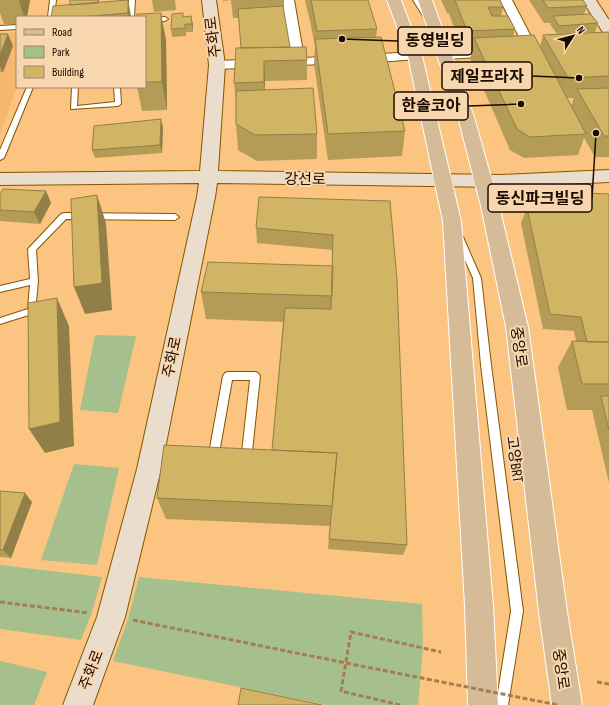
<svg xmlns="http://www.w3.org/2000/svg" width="609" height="705" font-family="'Sofia Sans Condensed','Noto Sans KR',sans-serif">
<rect width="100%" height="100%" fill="#fcc481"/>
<!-- built -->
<path fill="#f5b86e" d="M17 32V87L0 135V33Z"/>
<!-- green -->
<path fill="#a5c08c" d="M95 335 136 336 118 413 80 410Z
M74 464 119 468 97 565 41 560Z
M0 565 102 577 91 615 81 640 0 629Z
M139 577 422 604 423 648 418 705H327L113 661 128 619Z
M0 661 47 672 34 705H0Z"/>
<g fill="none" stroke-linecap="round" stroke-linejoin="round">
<defs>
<path id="lane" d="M50 0H56L54 17H48Z
M129 0H135L134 17H128Z
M413 0H419L430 18 429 19H425Z
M145 18 165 17 168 19 165 21 145 22Z
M17 25V29L0 30V26Z
M27 87H33L4 158 0 160V150Z
M72 87H78L77 106 115 102 114 87H120L121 104 118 106 71 109Z
M64 213 175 214 179 217 175 220 66 219 36 250 38 281 35 313 0 324V318L28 309 30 285 0 292V286L30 279 28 249 61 214Z
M459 234 463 237 481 278 491 365 523 611 508 705H496L511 611 481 365 473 278 455 237Z
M228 372H255L258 373 260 376 251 461 250 464 246 466 242 464 241 461 250 380H232L218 459 217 462 213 464 209 462 208 459 223 376 225 373Z"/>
<path id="street" d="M282 0H294L304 58 338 56 342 57 344 60 342 63 217 69 213 68 211 65 213 62 217 61 291 58Z
M500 0H512L539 52 537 55H529L527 52Z
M494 49 498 50 500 53 498 56 445 59 441 58 439 55 441 52 445 51Z
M415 52 419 53 421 56 419 59 363 63 359 62 357 59 359 56 363 55Z"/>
<path id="secondary" d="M202 0H216L225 65 218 171 501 175 609 170V182L501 187 217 183 215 197 161 469 125 617 93 705H63L97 617 137 469 197 197 199 183 0 185V173L200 171 209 65Z
M582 0H596L609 20V35L604 34Z"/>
<path id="primary" d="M387 0H401L422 56 461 221 493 606 498 705H468L465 606 443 221 408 56Z
M418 0H432L474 117 499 206 528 327 567 612 582 705H552L539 612 506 327 481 206 458 117Z"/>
</defs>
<!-- lane casing -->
<use href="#lane" stroke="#855400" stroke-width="2"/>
<!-- street casing -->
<use href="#street" stroke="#855400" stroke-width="2"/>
<!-- secondary casing -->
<use href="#secondary" stroke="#855400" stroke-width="2"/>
<!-- primary casing -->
<use href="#primary" stroke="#fff" stroke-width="2"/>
<!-- path -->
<path stroke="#a67d50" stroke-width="3" stroke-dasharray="5 2.5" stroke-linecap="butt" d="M0 602 89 613
M133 620 346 663
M597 682 609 684
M400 705 341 691 351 632 441 652"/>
<!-- lane -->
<use href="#lane" fill="#fff" fill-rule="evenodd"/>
<!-- street -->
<use href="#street" fill="#fff" fill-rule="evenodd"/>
<!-- secondary -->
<use href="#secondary" fill="#eaddcc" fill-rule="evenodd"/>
<!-- primary -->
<use href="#primary" fill="#d6bb99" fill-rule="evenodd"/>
<!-- path-bridge -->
<path stroke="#a67d50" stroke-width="3" stroke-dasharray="5 2.5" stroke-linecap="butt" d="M346 663 558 705"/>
</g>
<!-- wall -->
<path fill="#b49c57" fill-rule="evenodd" d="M0 0H30L27 17H17V24H4L0 13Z
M70 0H99L100 3 128 0 131 17H51L70 5Z
M152 0H175L176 10 154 12Z
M223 0H284V15L290 47 307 60V80L265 81V90L317 134V159L257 161 238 150 236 124V101L234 83 241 48 239 18H233L231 0 223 1Z
M305 0H368L377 29 376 37 405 131 402 156 328 160 314 64 315 46 310 21Z
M441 0H500L503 7 501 16 515 29 513 36 540 47 543 35 609 32V157H595L584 138 578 155 524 158 510 150 470 58 472 51H463L449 14V13H447ZM567 98H574L571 106Z
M529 0H583L587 6 584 14 598 23 595 32 557 34 550 24 551 23H544Z
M145 17 166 40 167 110 142 111 137 87H145Z
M183 17 193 24V32H186V36L172 37 171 29Z
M0 34 13 46 3 72H0Z
M163 127 162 153 95 158 92 150Z
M46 191 51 203 40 224 0 221V195Z
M540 191 609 194V483L592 410H567L558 367 572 341H576L574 331 543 329 521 223 527 208H535L534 206Z
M390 201 407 545 403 555 328 549 330 526 166 519 157 498 272 450 283 322 206 319 201 292 332 266 333 250 257 243 256 228Z
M0 491 32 502 11 558 0 557Z"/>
<!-- shaded-wall -->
<path fill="#927f47" d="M19 0H30L27 17H24Z
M128 0 131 17H128Z
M161 13 166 40 167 110 162 82Z
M191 16 193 24V32Z
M8 34 13 46 3 72 0 66V55Z
M264 61 265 81V103L264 82Z
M161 119 163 127 162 153 160 145Z
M46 191 51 203 40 224 34 212Z
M97 195 106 223 112 310 85 314 74 287Z
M57 298 69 326 74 446 45 453 29 429Z
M25 493 32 502 11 558 3 550Z"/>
<!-- building -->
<path fill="#d1b565" stroke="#927f47" d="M70 0H98V3L70 5Z
M128 0V13L80 17H51L53 6Z
M311 0H368L377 29 317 31Z
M455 0H500L503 7H488L492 16H508L515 29 467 31Z
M543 0H583L587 6 548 8Z
M283 6 290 47 241 48 238 9Z
M161 13 162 82H145V17H137V14Z
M183 13V17L191 16 192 24H185V28L171 29 172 14Z
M590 14 598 23 559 26 553 16Z
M609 32V76L568 78 543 35Z
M0 34H8L0 55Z
M534 35 586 134 530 137 517 129 474 38Z
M381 37 405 131 328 134 315 39Z
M306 47 307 60 264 61V82L234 83 236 48Z
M313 88 317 134 255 135 236 124V91Z
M609 88V136H604L577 89Z
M161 119 160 145 92 150 94 126Z
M3 189 46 191 34 212 0 210V195Z
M540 191 609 194V342H587L581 317 550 314 527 208 544 209Z
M97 195 102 283 74 287 71 199Z
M259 197 390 201 397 280 407 545 329 539 337 453 272 450 285 308 331 309 333 235 256 228Z
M208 262 333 266 332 296 201 292Z
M57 298 60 422 29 429 28 303Z
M572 341 609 342V384H582Z
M601 396H609V430Z
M164 445 337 453 332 506 157 498Z
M0 491 25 493 3 550H0Z
M241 688 322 705H238Z"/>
<g text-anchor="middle" stroke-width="4" stroke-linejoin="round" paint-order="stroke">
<!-- street labels -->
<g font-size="15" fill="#1b0c00" stroke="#f8d7b0">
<text transform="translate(213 37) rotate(-97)" y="5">주화로</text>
<text transform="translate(305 179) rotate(1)" y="5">강선로</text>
<text transform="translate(519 347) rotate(82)" y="5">중앙로</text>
<text transform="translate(172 357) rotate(-78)" y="5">주화로</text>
<text transform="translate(515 459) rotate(82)" y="5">고양BRT</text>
<text transform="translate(561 669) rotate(82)" y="5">중앙로</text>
<text transform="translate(91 670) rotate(-69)" y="5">주화로</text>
</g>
</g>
<!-- callouts -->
<path fill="none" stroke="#1b0c00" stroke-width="1.5" d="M342 39L398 41M579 78L532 76M521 104L468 106M596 133L592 198"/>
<g fill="#1b0c00" stroke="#f8d7b0" stroke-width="1.5">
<circle cx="342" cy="39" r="4"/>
<circle cx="579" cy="78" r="4"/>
<circle cx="521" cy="104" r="4"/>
<circle cx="596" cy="133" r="4"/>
</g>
<g fill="#f8d7b0" stroke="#1b0c00" stroke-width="1.5">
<rect x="398" y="27" width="74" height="28" rx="4"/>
<rect x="442" y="62" width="90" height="28" rx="4"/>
<rect x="394" y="92" width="74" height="28" rx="4"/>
<rect x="488" y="184" width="104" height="28" rx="4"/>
</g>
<g font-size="16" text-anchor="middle" font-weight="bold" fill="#1b0c00">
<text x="435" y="46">동영빌딩</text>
<text x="487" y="82">제일프라자</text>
<text x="431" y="111">한솔코아</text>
<text x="540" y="204">동신파크빌딩</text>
</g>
<!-- legend -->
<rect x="16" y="16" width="130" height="72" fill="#f8d7b0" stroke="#a0866a"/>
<rect x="24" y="29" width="20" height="6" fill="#d6bb99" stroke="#a0866a"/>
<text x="52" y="36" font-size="12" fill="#1b0c00">Road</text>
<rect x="24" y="46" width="20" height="12" fill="#a5c08c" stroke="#a0866a"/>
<text x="52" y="56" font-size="12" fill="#1b0c00">Park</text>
<rect x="24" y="66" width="20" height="12" fill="#d1b565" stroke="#a0866a"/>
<text x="52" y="76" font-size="12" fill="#1b0c00">Building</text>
<!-- north arrow -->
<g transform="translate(573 36) rotate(54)" stroke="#f8d7b0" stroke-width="3" paint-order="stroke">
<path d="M0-3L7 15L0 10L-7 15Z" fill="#1b0c00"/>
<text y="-6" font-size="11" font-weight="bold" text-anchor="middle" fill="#1b0c00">N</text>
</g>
</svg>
